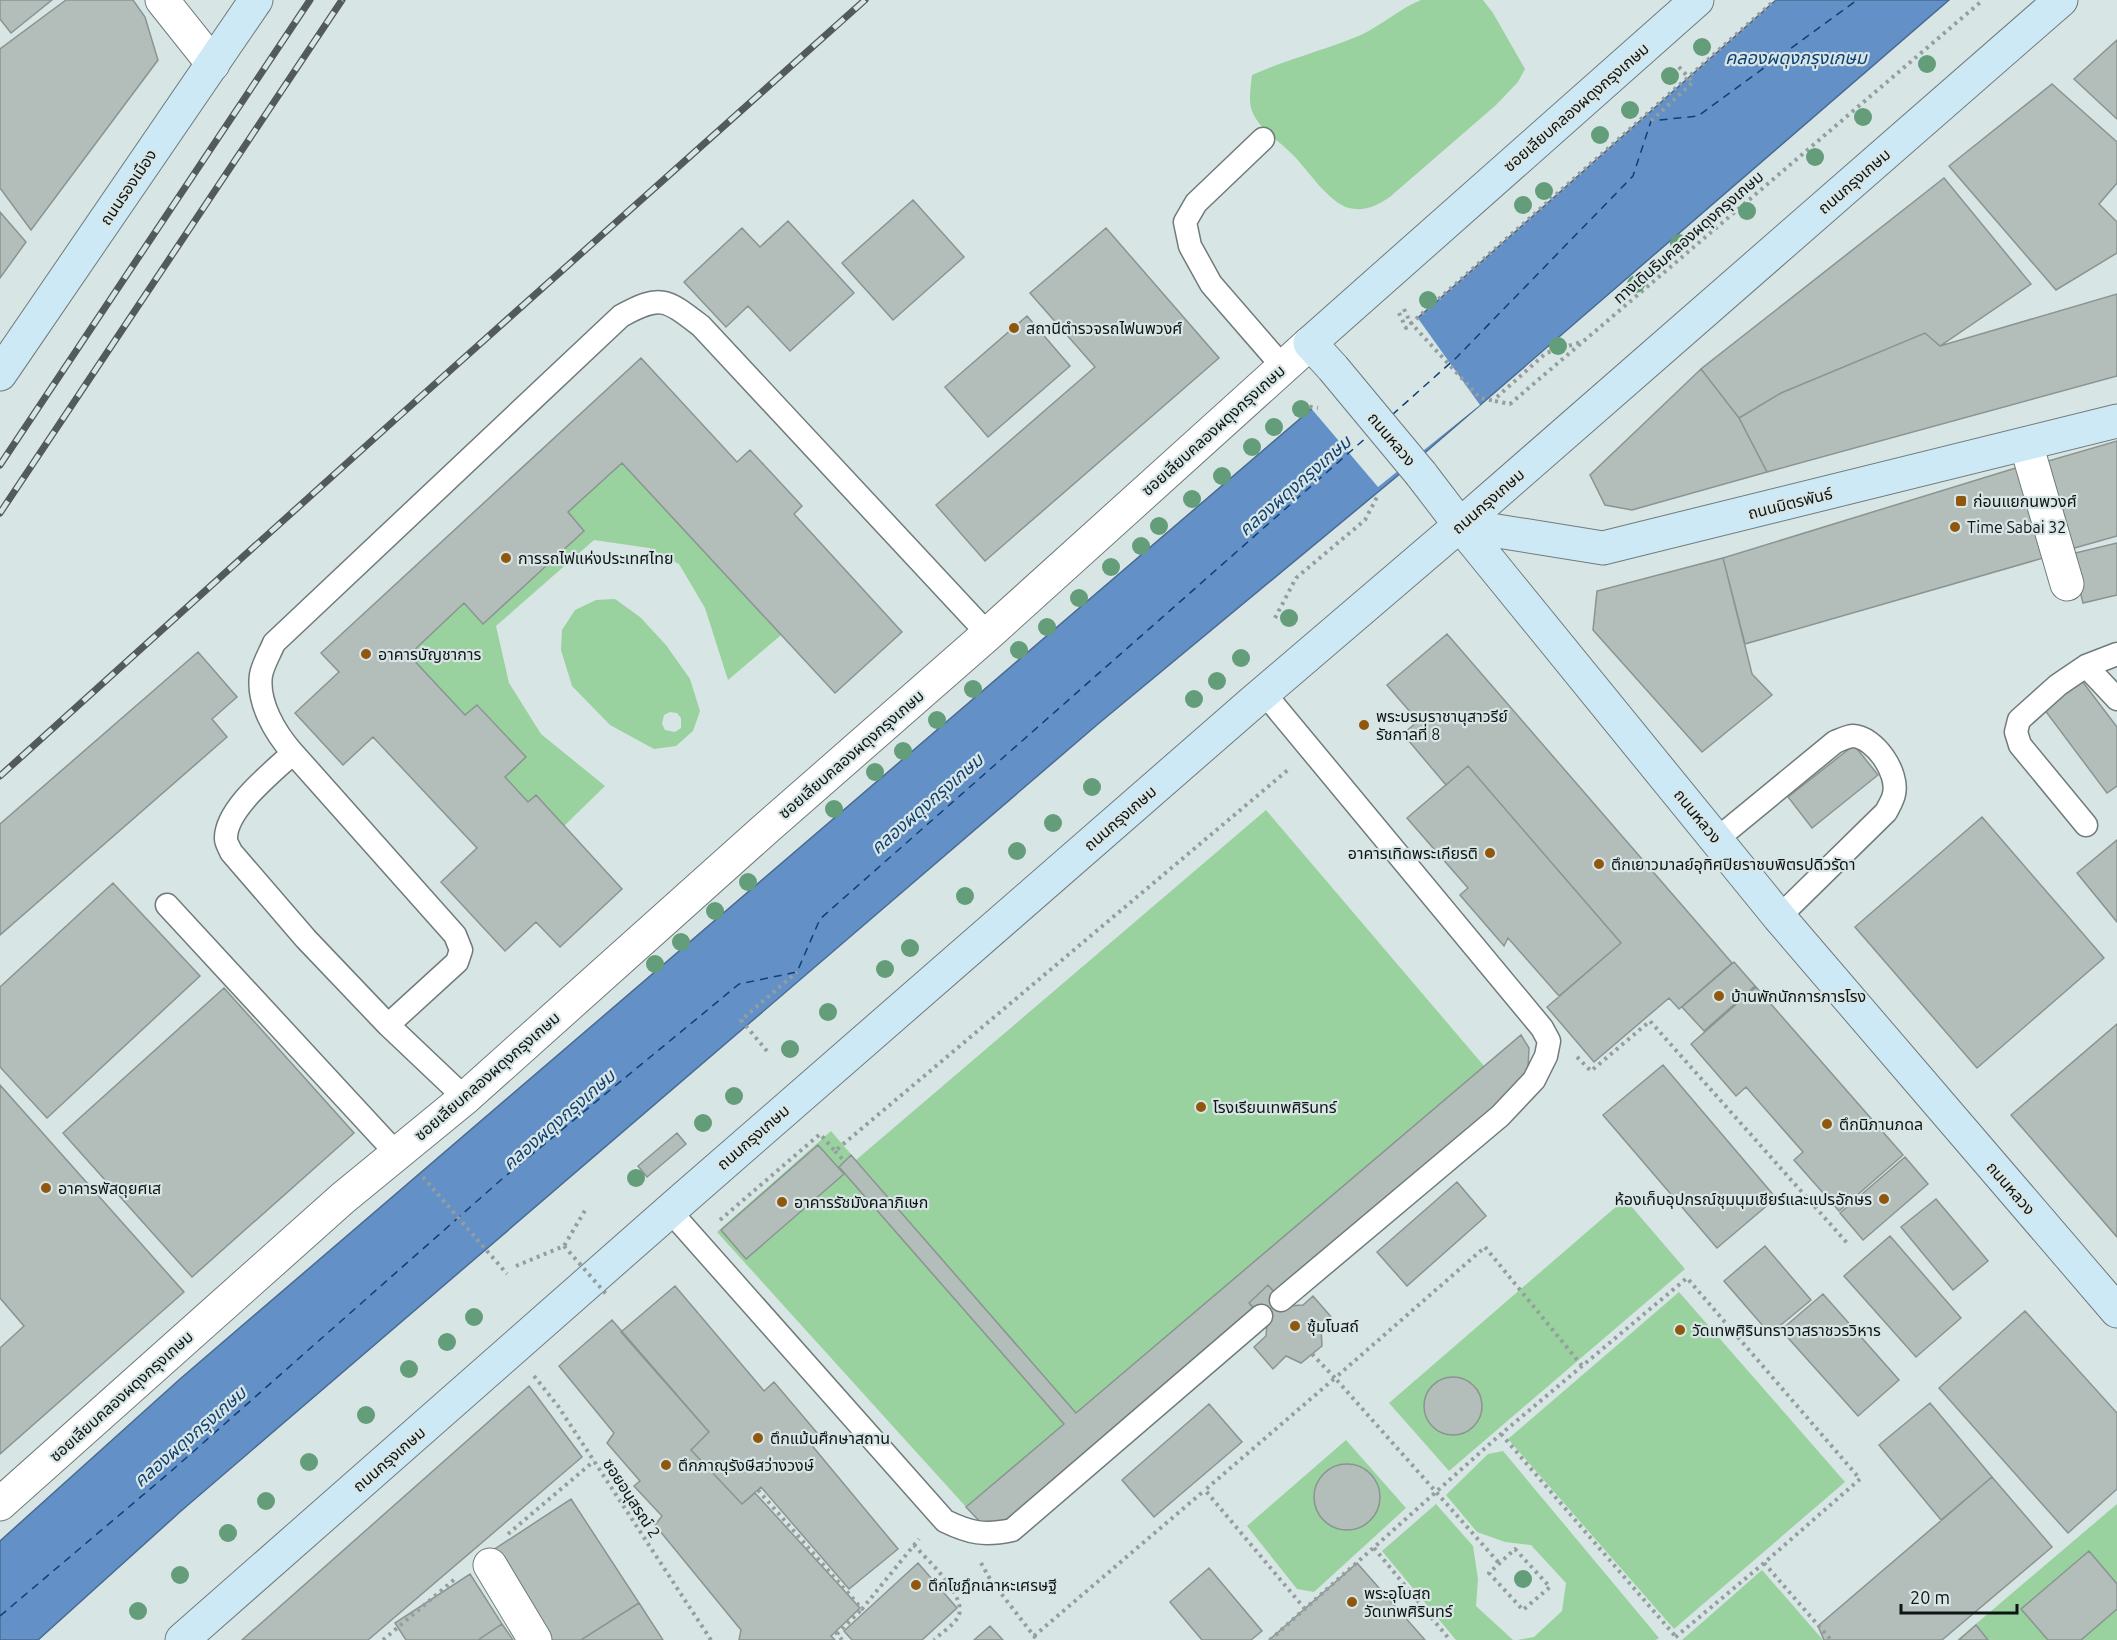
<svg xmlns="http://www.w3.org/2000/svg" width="2117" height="1640" font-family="Ubuntu,'Noto Sans Thai',sans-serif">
<rect width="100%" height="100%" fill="#d8e5e5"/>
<!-- green -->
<path fill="#99d29e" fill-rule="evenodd" d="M1421 0H1483L1493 13 1525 69 1518 82 1496 105 1391 196C1379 205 1365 212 1349 208 1329 203 1307 169 1293 155 1279 140 1260 131 1252 111 1248 100 1251 86 1252 75 1288 59 1325 50 1361 35 1382 25 1399 9 1421 0Z
M622 463 781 635 728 680 705 608 679 564 649 548 594 540 496 626 509 683 541 734 605 786 564 826 528 802 505 777 526 757 478 705 465 715 409 655 464 603 483 624 584 531 568 512Z
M615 599 640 617 666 645 690 679 700 711 693 731 676 746 654 749 610 725 572 686 561 650 562 630 575 610 596 600ZM670 712 677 713 681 718V728L675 732 665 730 662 724 664 715Z
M1266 810 1484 1066 966 1507 717 1232 831 1131 856 1160Z
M1625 1199 1685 1269 1449 1471 1389 1403Z
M1679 1292 1845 1482 1674 1629 1508 1439Z
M1346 1440 1406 1508 1314 1592 1297 1589 1247 1526Z
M1503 1451 1659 1638 1656 1640H1517L1534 1637 1562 1611 1566 1583 1531 1545 1505 1542 1477 1532 1446 1495 1488 1454Z
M1436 1504 1473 1546 1478 1579 1476 1606 1513 1640H1456L1382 1551Z
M2117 1504V1640H1957Z
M1762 1570 1823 1640H1682Z"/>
<!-- water -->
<path fill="#6290c7" stroke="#496b91" stroke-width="1.5" d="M1776 0H1949L1413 463 1098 724 181 1511 38 1640H0V1541L180 1379 1435 303Z"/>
<!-- pier -->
<path fill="#d8e5e5" d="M1417 317 1480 405 1378 487 1310 407Z"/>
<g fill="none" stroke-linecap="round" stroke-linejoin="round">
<!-- ferry -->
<path stroke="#0f4074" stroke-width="1.5" stroke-dasharray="8 6" stroke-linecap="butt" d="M1392 415 1457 357 1633 176 1651 121 1698 116 1857 0
M0 1616 169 1473 502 1179 739 984 797 972 820 919 1368 436"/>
</g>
<!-- building -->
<path fill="#b3beba" stroke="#8a9491" stroke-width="1.5" d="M0 0H52L11 33 0 19Z
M66 0H133L145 17 158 60 31 230 0 188V49Z
M2117 40V119L2074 79Z
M2052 84 2117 142V183L2099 204 2117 222V253L2056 290 1949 166Z
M1944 178 2031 284 1940 346 1925 333 1781 393 1739 418 1701 369Z
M913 200 964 257 893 320 842 263Z
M0 212 26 242 0 278Z
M788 221 854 293 790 351 748 306 726 327 684 282 742 228 760 247Z
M1106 228 1219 358 985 561 936 505 1095 367 1030 293Z
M2117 294V376L1767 472 1739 418 1781 393 1925 333 1940 346Z
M1027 316 1070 366 988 437 945 387Z
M641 358 737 462 750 450 802 506 794 514 902 632 835 693 622 463 568 512 584 531 483 624 464 603 409 655 465 715 477 705 526 757 505 777 528 802 536 795 622 889 560 947 536 922 505 951 441 882 477 848 373 737 343 765 295 713 339 672 321 653Z
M1701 369 1739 418 1767 472 1632 510 1605 505 1590 475Z
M2117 441V536L2064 551 2038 464Z
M2019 467 2043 558 1745 644 1723 558Z
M2117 543V595L2083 603 2071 554Z
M1723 558 1752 674 1772 695 1702 752 1593 630 1597 591Z
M1447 634 1732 963 1679 1009 1669 998 1594 1062 1547 1007 1621 943 1468 766 1446 785 1403 734 1418 721 1387 685Z
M198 652 237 697 212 719 227 737 0 935V824Z
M2082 681 2117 727V786L2107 793 2044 709Z
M1854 745 1878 775 1812 828 1788 797Z
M1468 766 1621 943 1559 996 1508 938 1504 946 1460 895 1468 888 1407 818Z
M1982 817 2104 958 1977 1068 1855 927Z
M2117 840V922L2077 873Z
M113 883 200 976 47 1118 0 1067V987Z
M1734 962 1755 986 1704 1031 1682 1007Z
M1756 987 1903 1155 1839 1211 1794 1160 1803 1152 1746 1087 1736 1096 1691 1044Z
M224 988 354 1133 192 1277 63 1133Z
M2117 1024V1237L2011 1115Z
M1521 1035 1529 1048 1528 1068 1516 1089 1276 1294 1268 1285 1249 1303 1256 1310 1009 1522 983 1525 966 1507 1064 1424 839 1167 851 1155 1076 1413Z
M1663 1065 1776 1198 1717 1248 1603 1115Z
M0 1085 184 1292 0 1454V1348L24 1326 0 1298Z
M677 1133 686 1144 647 1177 638 1166Z
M818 1145 844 1174 746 1259 721 1230Z
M1905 1157 1928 1184 1863 1240 1840 1213Z
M1457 1182 1486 1216 1407 1286 1377 1252Z
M1936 1199 1988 1261 1953 1290 1901 1227Z
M1890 1236 1961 1318 1916 1357 1844 1276Z
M1765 1246 1811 1300 1770 1334 1724 1281Z
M1268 1285 1286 1306 1303 1305 1313 1296 1332 1318 1321 1328 1322 1346 1301 1363 1286 1356 1273 1369 1254 1347 1266 1336 1267 1324 1249 1303Z
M675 1286 764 1391 774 1382 818 1434 809 1442 898 1549 849 1589 761 1487 742 1504 691 1450 709 1432 621 1332Z
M1823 1294 1899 1380 1858 1416 1781 1330Z
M2025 1311 2117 1413V1489L2068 1533 1939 1388Z
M612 1320 709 1432 691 1450 742 1504 755 1493 860 1608 831 1636 835 1640H739L741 1630 655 1525 662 1516 634 1486 640 1481 607 1443 614 1433 559 1366Z
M1424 1406a29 29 0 1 1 58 0a29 29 0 1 1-58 0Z
M529 1386 582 1457 368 1640H242Z
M1930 1403 1992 1477 1941 1520 1879 1445Z
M1209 1404 1242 1442 1154 1517 1122 1480Z
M1314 1497a33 33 0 1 1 66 0a33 33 0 1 1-66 0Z
M1992 1477 2052 1547 1942 1640H1824L1818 1626Z
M571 1499 639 1603 581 1640H539L484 1556Z
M2089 1551 2117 1584V1609L2081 1640H2048L2021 1609Z
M918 1563 957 1608 922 1640H852L844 1631Z
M1357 1563 1425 1640H1269Z
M1209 1568 1262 1631 1251 1640H1202L1170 1602Z
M470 1574 502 1624 478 1640H406L395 1623Z
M639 1603 663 1640H581Z
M502 1624 513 1640H478Z
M1976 1625 1988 1640H1959Z
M990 1626 1003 1640H974Z"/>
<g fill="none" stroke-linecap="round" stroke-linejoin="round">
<defs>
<path id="lane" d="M1263 139 1196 203 1185 222 1190 246 1211 284 1283 367
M2086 666 2117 699
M1264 693 1542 1028 1549 1041 1546 1056 1534 1080 1500 1116 1281 1300
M293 753 455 935 461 950 457 962 388 1025
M2086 825 2020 745 2016 732 2019 720 2058 685 2086 666 2117 654
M1717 839 1835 742C1840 740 1848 736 1853 736 1875 737 1899 773 1894 794 1893 800 1889 806 1886 812L1779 917
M167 905 397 1154
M465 1098 388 1025 306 939 231 852C230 849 226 843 226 839 225 809 273 772 293 753 275 733 257 702 261 675 263 664 270 653 274 643L621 316C661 294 666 299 701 326L988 634
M670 1211 945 1521C970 1533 984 1536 1012 1530L1261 1316"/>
<path id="street" d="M162 0 213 64
M2026 444 2067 584
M0 1504 343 1198 465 1098 762 832 988 634 1310 343
M490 1565 535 1640"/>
<path id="secondary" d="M1333 368 1310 343 1697 0
M0 374 256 0
M1421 474 1460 525 1779 917 2117 1311
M1460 525 1603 548 2117 421
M182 1640 675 1206 1253 702 1460 525 2061 0"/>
</defs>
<!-- lane casing -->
<use href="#lane" stroke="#707b7c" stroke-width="25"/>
<!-- street casing -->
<use href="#street" stroke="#707b7c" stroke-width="35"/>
<!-- secondary casing -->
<use href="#secondary" stroke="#707b7c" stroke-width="35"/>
<!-- path -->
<path stroke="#949e9e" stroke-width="4" stroke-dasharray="3 4.5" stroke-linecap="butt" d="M1651 121 1693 82 1678 66
M1404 309 1410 322
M1399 313 1406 328 1775 0
M1497 397 1546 353 1581 342
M1495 401 1510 404 1983 0
M1296 408 1299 405 1318 408
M1275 618 1296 578 1365 520 1377 497
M767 1051 741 1020 797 972
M1577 1057 1591 1071 1650 1021 1848 1244
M835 1151 845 1162
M423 1177 507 1274
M720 1220 820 1134 835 1151 1289 769
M516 1266 564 1246 587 1207
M1312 1354 1335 1378 1485 1247 1583 1367
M534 1376 558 1406 711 1640
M1501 1434 1676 1637
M758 1490 862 1609 919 1539
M508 1534 594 1461
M914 1545C926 1559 969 1597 958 1617 954 1625 941 1633 934 1640
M1374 1548 1450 1640
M1515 1549 1550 1587 1523 1610 1489 1573Z
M981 1563 990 1579 1037 1640
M1764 1563 1831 1640
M1305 1609 1205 1490 1335 1378 1499 1563
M1034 1636 1205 1490
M383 1640 456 1578
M842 1640 837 1634 862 1609
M1270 1640 1501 1434 1687 1278 1860 1479 1764 1563 1672 1640"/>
<!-- lane -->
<use href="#lane" stroke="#fff" stroke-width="22"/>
<!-- street -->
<use href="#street" stroke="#fff" stroke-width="33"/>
<!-- secondary -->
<use href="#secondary" stroke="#cce9f5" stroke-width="33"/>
<defs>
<path id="rail" d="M0 465 310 0
M0 513 342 0
M0 776 398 417 865 0"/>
</defs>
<!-- rail casing -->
<use href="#rail" stroke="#535a5a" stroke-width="7"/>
<!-- rail -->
<use href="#rail" stroke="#d8e5e5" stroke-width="4.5" stroke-dasharray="14" stroke-linecap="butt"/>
<defs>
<path id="secondary-bridge" d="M1333 368 1421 474"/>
</defs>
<!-- secondary-bridge casing -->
<use href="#secondary-bridge" stroke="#707b7c" stroke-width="35" stroke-linecap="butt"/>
<!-- path-bridge -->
<path stroke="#949e9e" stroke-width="4" stroke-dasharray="3 4.5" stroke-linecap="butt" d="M1410 322 1480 398 1495 401
M564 1246 607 1295"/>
<!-- secondary-bridge -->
<use href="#secondary-bridge" stroke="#cce9f5" stroke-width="33"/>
</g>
<!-- trees -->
<g fill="#639d79">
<circle cx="1702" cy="47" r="9"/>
<circle cx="1927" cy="64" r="9"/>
<circle cx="1670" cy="76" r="9"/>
<circle cx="1630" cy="110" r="9"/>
<circle cx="1863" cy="117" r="9"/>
<circle cx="1600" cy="135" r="9"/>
<circle cx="1815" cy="157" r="9"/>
<circle cx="1544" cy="191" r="9"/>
<circle cx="1523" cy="205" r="9"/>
<circle cx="1747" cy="211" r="9"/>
<circle cx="1679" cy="243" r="9"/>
<circle cx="1636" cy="284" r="9"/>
<circle cx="1428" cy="300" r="9"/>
<circle cx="1558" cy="346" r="9"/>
<circle cx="1301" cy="409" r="9"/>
<circle cx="1274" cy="427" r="9"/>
<circle cx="1252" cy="447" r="9"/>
<circle cx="1222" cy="476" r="9"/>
<circle cx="1192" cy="499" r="9"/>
<circle cx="1159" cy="526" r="9"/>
<circle cx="1141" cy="546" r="9"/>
<circle cx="1111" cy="567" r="9"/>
<circle cx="1079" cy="598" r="9"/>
<circle cx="1289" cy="618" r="9"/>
<circle cx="1047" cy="627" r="9"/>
<circle cx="1019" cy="650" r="9"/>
<circle cx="1241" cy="658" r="9"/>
<circle cx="1217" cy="681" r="9"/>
<circle cx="973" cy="689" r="9"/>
<circle cx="1194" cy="699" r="9"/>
<circle cx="937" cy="720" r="9"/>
<circle cx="903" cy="751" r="9"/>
<circle cx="875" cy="772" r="9"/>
<circle cx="1092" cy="787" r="9"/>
<circle cx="834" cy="809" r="9"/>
<circle cx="1053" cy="823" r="9"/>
<circle cx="1017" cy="851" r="9"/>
<circle cx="748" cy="882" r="9"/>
<circle cx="965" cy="896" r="9"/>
<circle cx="715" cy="911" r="9"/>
<circle cx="681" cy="942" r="9"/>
<circle cx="910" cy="948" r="9"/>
<circle cx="655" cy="964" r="9"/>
<circle cx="885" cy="969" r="9"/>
<circle cx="828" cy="1012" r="9"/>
<circle cx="790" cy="1049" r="9"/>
<circle cx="734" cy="1096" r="9"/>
<circle cx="703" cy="1123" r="9"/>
<circle cx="636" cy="1178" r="9"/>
<circle cx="474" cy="1317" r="9"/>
<circle cx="447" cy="1342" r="9"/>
<circle cx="409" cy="1369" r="9"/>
<circle cx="366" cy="1415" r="9"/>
<circle cx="309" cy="1462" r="9"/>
<circle cx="266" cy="1501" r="9"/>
<circle cx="228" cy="1533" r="9"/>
<circle cx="180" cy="1575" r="9"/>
<circle cx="1523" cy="1579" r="9"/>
<circle cx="138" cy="1611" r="9"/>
</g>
<!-- markers -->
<g fill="#90580f" stroke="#d8e5e5" stroke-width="2">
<circle cx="1014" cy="328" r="6"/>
<rect x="1955" y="495" width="12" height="12" rx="3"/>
<circle cx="1955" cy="527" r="6"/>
<circle cx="506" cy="558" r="6"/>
<circle cx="366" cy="654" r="6"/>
<circle cx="1364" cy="725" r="6"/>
<circle cx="1490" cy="853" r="6"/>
<circle cx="1599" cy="864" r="6"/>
<circle cx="1719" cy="996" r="6"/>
<circle cx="1201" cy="1107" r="6"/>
<circle cx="1827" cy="1124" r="6"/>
<circle cx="46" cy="1188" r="6"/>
<circle cx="1884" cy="1199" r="6"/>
<circle cx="782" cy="1202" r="6"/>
<circle cx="1295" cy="1326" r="6"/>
<circle cx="1680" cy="1330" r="6"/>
<circle cx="758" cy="1438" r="6"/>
<circle cx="666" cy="1465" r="6"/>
<circle cx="916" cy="1585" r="6"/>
<circle cx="1352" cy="1602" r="6"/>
</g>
<g text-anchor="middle" stroke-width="4.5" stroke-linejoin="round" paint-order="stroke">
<!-- street labels -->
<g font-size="16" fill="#0f1414" stroke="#d8e5e5">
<text transform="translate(1576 107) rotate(-41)" y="6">ซอยเลียบคลองผดุงกรุงเกษม</text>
<text transform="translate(1854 181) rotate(-41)" y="6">ถนนกรุงเกษม</text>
<text transform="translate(128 187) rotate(-56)" y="6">ถนนรองเมือง</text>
<text transform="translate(1688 237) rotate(-41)" y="6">ทางเดินริมคลองผดุงกรุงเกษม</text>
<text transform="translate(1213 430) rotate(-42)" y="6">ซอยเลียบคลองผดุงกรุงเกษม</text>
<text transform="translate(1392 439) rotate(50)" y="6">ถนนหลวง</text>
<text transform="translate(1488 501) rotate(-41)" y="6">ถนนกรุงเกษม</text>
<text transform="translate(1790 503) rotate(-14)" y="6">ถนนมิตรพันธ์</text>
<text transform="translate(851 754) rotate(-41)" y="6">ซอยเลียบคลองผดุงกรุงเกษม</text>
<text transform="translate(1698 816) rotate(51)" y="6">ถนนหลวง</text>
<text transform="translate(1120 818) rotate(-41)" y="6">ถนนกรุงเกษม</text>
<text transform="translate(487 1076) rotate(-41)" y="6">ซอยเลียบคลองผดุงกรุงเกษม</text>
<text transform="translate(753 1137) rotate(-41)" y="6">ถนนกรุงเกษม</text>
<text transform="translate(2011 1188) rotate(49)" y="6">ถนนหลวง</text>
<text transform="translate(121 1396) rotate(-42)" y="6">ซอยเลียบคลองผดุงกรุงเกษม</text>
<text transform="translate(389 1459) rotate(-41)" y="6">ถนนกรุงเกษม</text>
<text transform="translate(632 1498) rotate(57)" y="6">ซอยอนุสรณ์ 2</text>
</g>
<!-- poi labels -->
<g font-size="16" fill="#0f1414" stroke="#d8e5e5" text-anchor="start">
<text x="1026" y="334">สถานีตำรวจรถไฟนพวงศ์</text>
<text x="1973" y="507">ก่อนแยกนพวงศ์</text>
<text x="1967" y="533">Time Sabai 32</text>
<text x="518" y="564">การรถไฟแห่งประเทศไทย</text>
<text x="378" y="660">อาคารบัญชาการ</text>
<text x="1376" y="722">พระบรมราชานุสาวรีย์<tspan x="1376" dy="18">รัชกาลที่ 8</tspan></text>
<text x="1478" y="859" text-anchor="end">อาคารเทิดพระเกียรติ</text>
<text x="1611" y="870">ตึกเยาวมาลย์อุทิศปิยราชบพิตรปดิวรัดา</text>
<text x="1731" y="1002">บ้านพักนักการภารโรง</text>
<text x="1213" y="1113">โรงเรียนเทพศิรินทร์</text>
<text x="1839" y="1130">ตึกนิภานภดล</text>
<text x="58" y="1194">อาคารพัสดุยศเส</text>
<text x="1872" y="1205" text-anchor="end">ห้องเก็บอุปกรณ์ชุมนุมเชียร์และแปรอักษร</text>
<text x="794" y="1208">อาคารรัชมังคลาภิเษก</text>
<text x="1307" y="1332">ซุ้มโบสถ์</text>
<text x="1692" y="1336">วัดเทพศิรินทราวาสราชวรวิหาร</text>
<text x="770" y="1444">ตึกแม้นศึกษาสถาน</text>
<text x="678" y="1471">ตึกภาณุรังษีสว่างวงษ์</text>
<text x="928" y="1591">ตึกโชฏึกเลาหะเศรษฐี</text>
<text x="1364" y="1599">พระอุโบสถ<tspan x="1364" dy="18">วัดเทพศิรินทร์</tspan></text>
</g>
<!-- water labels -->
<g font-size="18" font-style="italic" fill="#0f4074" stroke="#d8e5e5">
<text x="1796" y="64">คลองผดุงกรุงเกษม</text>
<text transform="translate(1295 486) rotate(-41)" y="6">คลองผดุงกรุงเกษม</text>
<text transform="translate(927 804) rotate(-41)" y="6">คลองผดุงกรุงเกษม</text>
<text transform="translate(559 1120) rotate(-41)" y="6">คลองผดุงกรุงเกษม</text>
<text transform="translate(190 1437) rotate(-41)" y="6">คลองผดุงกรุงเกษม</text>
</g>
</g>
<!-- scale -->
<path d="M1901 1604v9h116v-9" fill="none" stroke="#0f1414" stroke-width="3"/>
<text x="1910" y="1604" font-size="18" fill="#0f1414" stroke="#d8e5e5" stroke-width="4.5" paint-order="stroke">20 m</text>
</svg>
